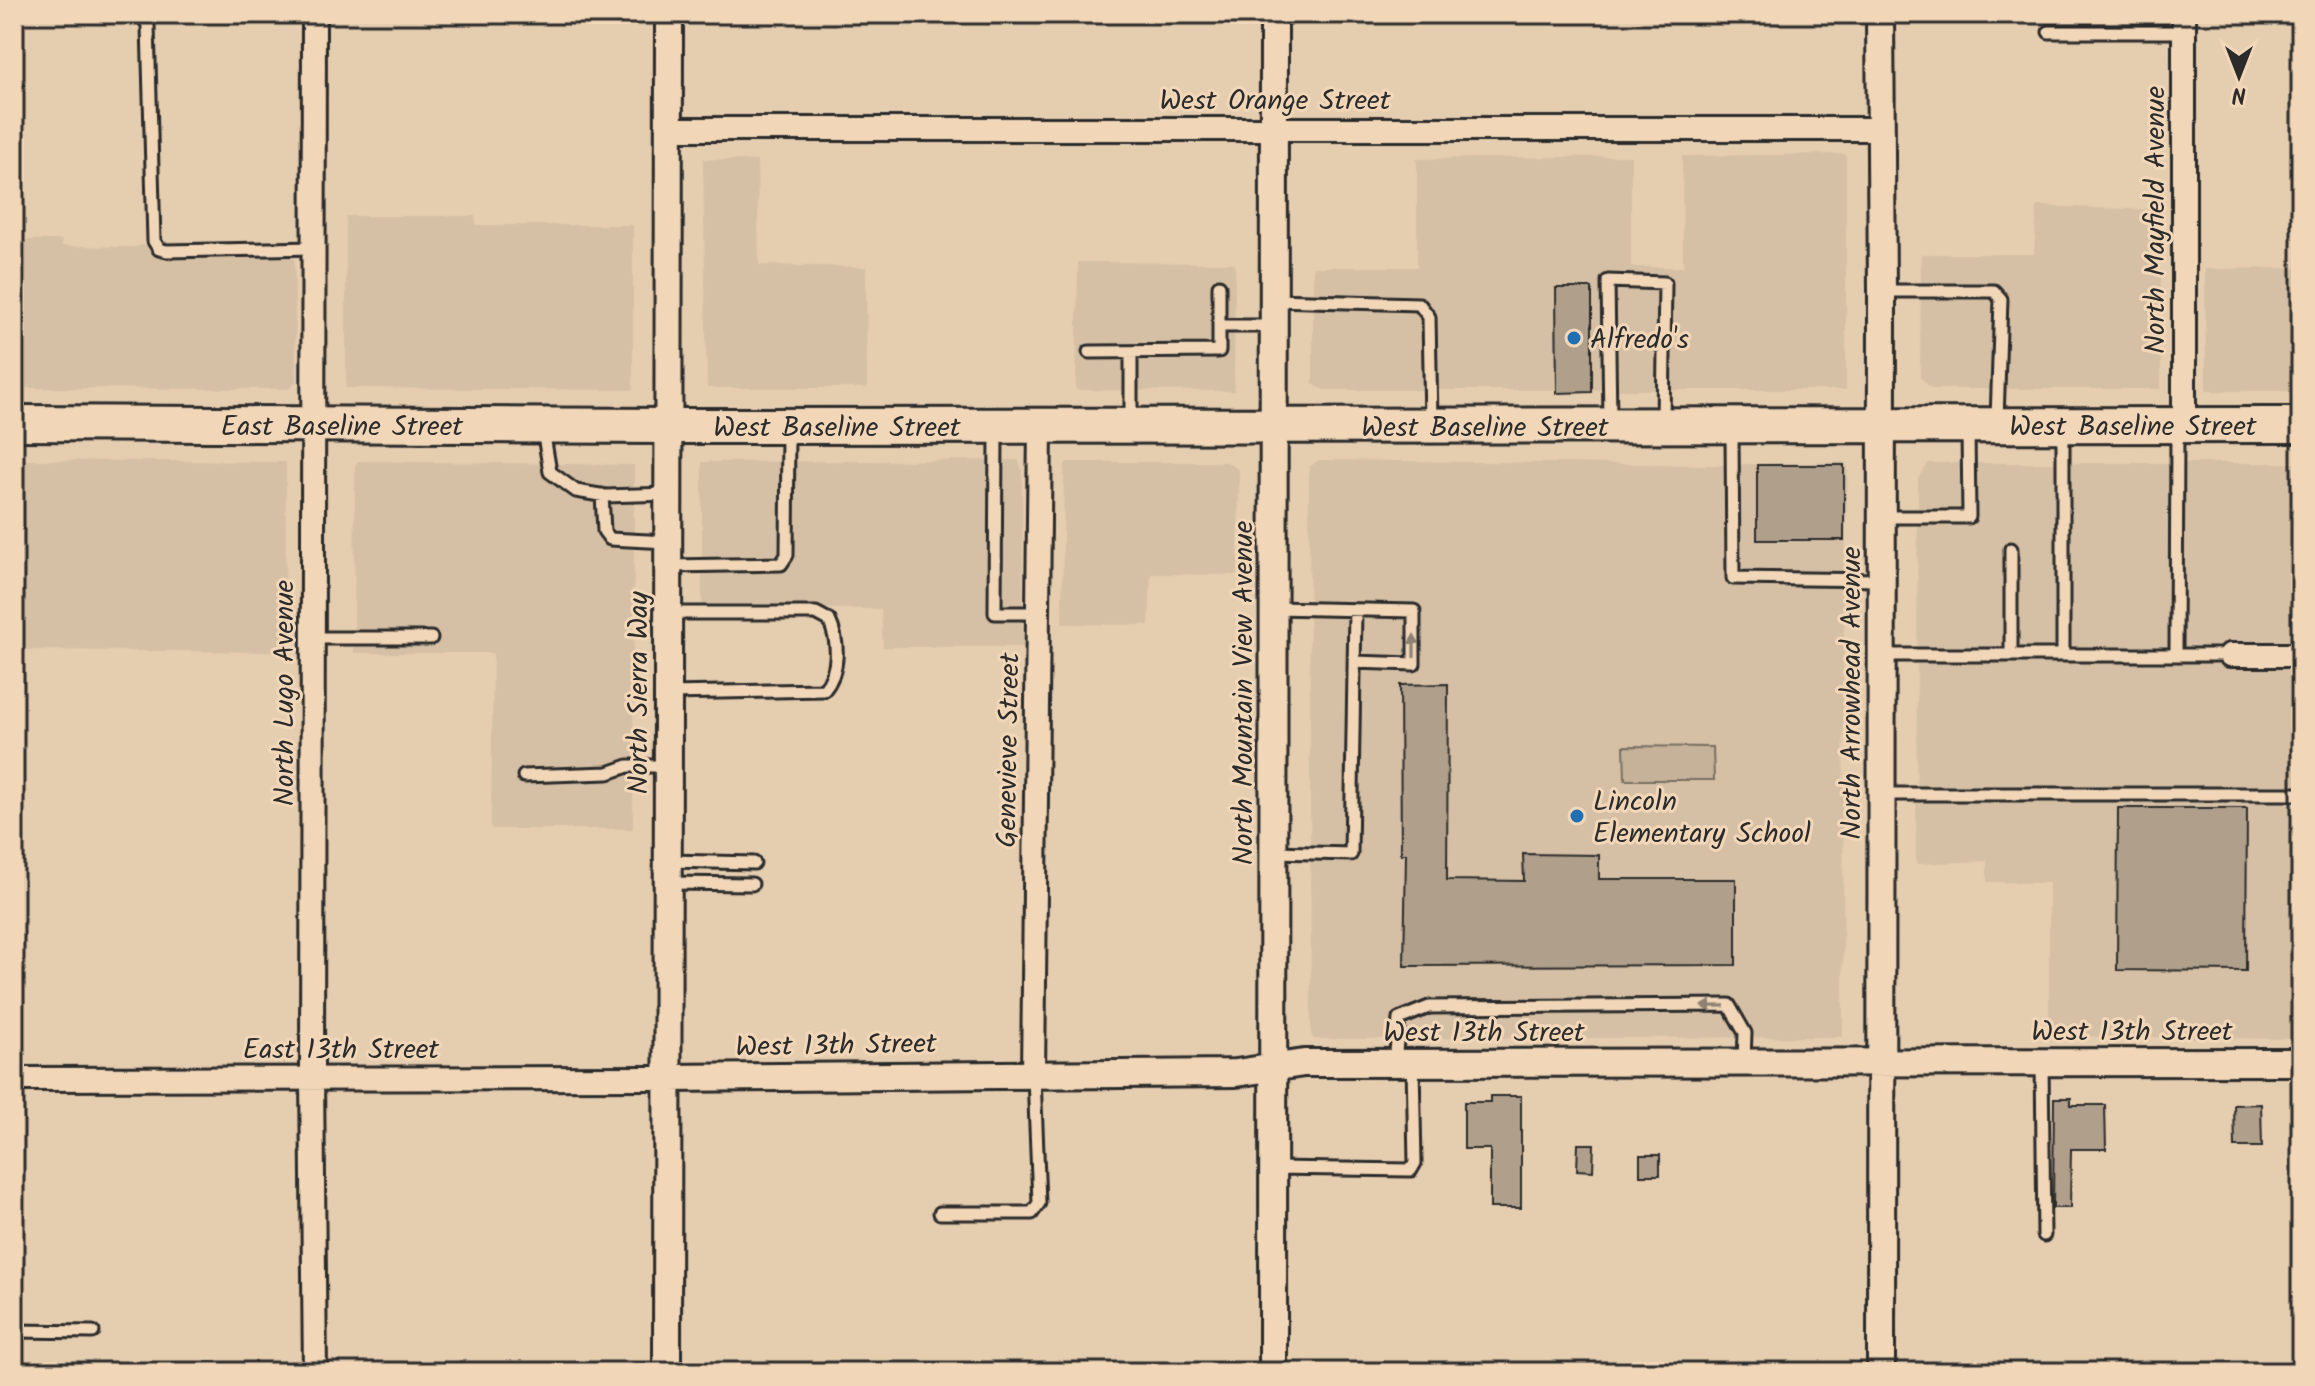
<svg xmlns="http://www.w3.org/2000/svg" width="2315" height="1386" font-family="Kalam,sans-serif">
<rect width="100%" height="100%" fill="#e5cdb0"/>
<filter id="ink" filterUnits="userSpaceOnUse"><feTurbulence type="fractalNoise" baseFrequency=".0125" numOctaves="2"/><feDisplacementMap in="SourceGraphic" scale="16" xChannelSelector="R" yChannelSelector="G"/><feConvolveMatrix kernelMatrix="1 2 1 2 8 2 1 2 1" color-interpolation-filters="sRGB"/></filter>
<g filter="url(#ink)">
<!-- built -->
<path fill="#d5c0a5" d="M1846 154V390H1324L1313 384V267H1417V159L1631 156V267H1683L1682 156Z
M703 159 757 161 759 265 866 267 867 388H707Z
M2037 206 2161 210V389H1932L1920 377 1921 254H2034Z
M346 216H475L476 225H633V390L346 388Z
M14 240H62V246L134 247 161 241H294L296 382 289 389 14 388Z
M1078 262 1235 263 1234 391 1076 390Z
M2301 268V391H2206L2205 269Z
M14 460 286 462 285 652 14 650Z
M1018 460 1022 469 1023 647H883L881 609 702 608V462Z
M1319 460 1713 465 1844 462 1848 467 1844 598 1843 1037 1314 1039 1311 1034 1309 467Z
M358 461 634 465 633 829H491L493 653H354L355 466Z
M1067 462H1227L1239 470 1238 575 1151 574 1149 625 1062 624 1064 467Z
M1929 463H2301V1039L2049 1036V883L1987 882V861L1916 864 1918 478Z"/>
<!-- green -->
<path fill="#c6b299" stroke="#786e62" stroke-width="2" d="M1624 746 1713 747 1714 780H1625Z"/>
<!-- building -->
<path fill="#b0a08b" stroke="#2b2b2b" stroke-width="2" d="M1556 288H1592V392L1557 393Z
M1757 465H1844V540H1757Z
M1448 684 1447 880 1524 881 1523 854 1599 855V879H1736V965L1404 966 1406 854H1401L1400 685Z
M2118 808H2247L2246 971 2117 970Z
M1490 1096H1521V1208H1490V1149H1464V1102H1490Z
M2054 1098H2071V1105H2105L2106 1149H2071L2070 1208H2053Z
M2261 1104 2262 1147H2235L2234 1105Z
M1578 1144H1594L1593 1171 1577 1170Z
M1640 1155H1660V1175H1640Z"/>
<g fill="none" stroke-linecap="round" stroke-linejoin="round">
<defs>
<path id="service" d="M141 14 148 25 154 241 159 249 167 251 314 248
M2049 32H2184
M1883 291H1994L2001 299 1997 420
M1274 300 1419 304 1429 317 1431 421
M1219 326V286
M1089 352 1219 351V326H1273
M1131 421V352
M1610 421 1608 281 1665 283 1663 421
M543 430 550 472 576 491 606 496 668 494
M1732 430 1733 578 1882 580
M2063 430V655
M996 431 995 613H1038
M602 495 604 531 610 539 667 542
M1882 517H1969L1968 430
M2011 549V655
M670 566 781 564 787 555 788 431
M1274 608 1414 611V664L1354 662
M313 638H431
M1883 655H2230
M2176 655 2177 430
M669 693 824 690C840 671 839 641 829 620L816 613H669
M524 776 608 773 628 766H668
M1882 794H2301
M1274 852 1351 854 1355 610
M669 861 754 863
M669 883 752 884
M1395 1063 1399 1019 1429 1007 1729 1005 1745 1033 1744 1062
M2042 1063 2044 1235
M1273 1168 1411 1170 1415 1163 1413 1064
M940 1213H1032L1039 1203 1034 1076
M14 1331 93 1332"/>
<path id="minor" d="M314 14 312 1078 315 1372
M2184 14V425
M669 129H1880
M2230 655H2301
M1033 1075 1040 426
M14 1079 668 1078"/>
<path id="tertiary" d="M1880 14 1882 291 1881 1372
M668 1078 1236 1073 1304 1063 2301 1062
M667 1372 669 14
M1273 1372 1274 14"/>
<path id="primary" d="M14 423 669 426 2301 425"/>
</defs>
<!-- service casing -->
<use href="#service" stroke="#2b2b2b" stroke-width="17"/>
<!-- minor casing -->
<use href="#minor" stroke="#2b2b2b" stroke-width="28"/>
<!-- tertiary casing -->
<use href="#tertiary" stroke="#2b2b2b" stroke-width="32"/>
<!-- primary casing -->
<use href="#primary" stroke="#2b2b2b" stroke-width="40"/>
<!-- service -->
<use href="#service" stroke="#f1d7b8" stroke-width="11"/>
<!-- minor -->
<use href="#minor" stroke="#f1d7b8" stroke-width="22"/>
<!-- tertiary -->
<use href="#tertiary" stroke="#f1d7b8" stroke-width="26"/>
<!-- primary -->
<use href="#primary" stroke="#f1d7b8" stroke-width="34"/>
</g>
<!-- one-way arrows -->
<defs><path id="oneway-solid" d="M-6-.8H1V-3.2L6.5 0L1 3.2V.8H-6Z" transform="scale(2)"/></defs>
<g fill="#8e8172">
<use href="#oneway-solid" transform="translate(1414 646) rotate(-90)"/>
<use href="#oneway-solid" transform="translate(1713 1006) rotate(179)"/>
</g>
</g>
<!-- markers -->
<g fill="#1f6fb2" stroke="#f1d7b8" stroke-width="3">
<circle cx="1574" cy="338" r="8"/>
<circle cx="1577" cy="816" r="8"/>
</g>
<g text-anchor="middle" stroke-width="6" stroke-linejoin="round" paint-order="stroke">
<!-- street labels -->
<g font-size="28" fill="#2b2b2b" stroke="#f1d7b8">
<text x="1275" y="109">West Orange Street</text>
<text transform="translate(2154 220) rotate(-90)" y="10">North Mayfield Avenue</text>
<text x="342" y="435">East Baseline Street</text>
<text x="2133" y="435">West Baseline Street</text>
<text x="837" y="436">West Baseline Street</text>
<text x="1485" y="436">West Baseline Street</text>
<text transform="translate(283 693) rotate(-90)" y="10">North Lugo Avenue</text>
<text transform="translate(637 693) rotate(-90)" y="10">North Sierra Way</text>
<text transform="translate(1242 693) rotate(-90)" y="10">North Mountain View Avenue</text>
<text transform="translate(1850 693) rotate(-90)" y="10">North Arrowhead Avenue</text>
<text transform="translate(1007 750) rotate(-89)" y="10">Genevieve Street</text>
<text x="2132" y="1040">West 13th Street</text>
<text x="1484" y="1041">West 13th Street</text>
<text transform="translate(836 1044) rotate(-1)" y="10">West 13th Street</text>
<text x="341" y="1058">East 13th Street</text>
</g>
<!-- poi labels -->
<g font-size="28" fill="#2b2b2b" stroke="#f1d7b8" text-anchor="start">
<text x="1590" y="348">Alfredo's</text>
<text x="1593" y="810">Lincoln<tspan x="1593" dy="32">Elementary School</tspan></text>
</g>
</g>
<!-- margin -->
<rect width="2315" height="1386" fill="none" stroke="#f1d7b8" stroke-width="48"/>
<rect x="24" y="24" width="2267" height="1338" fill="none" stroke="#2b2b2b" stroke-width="3" filter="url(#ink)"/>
<!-- north arrow -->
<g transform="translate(2239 76) rotate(180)" stroke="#f1d7b8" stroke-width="6" paint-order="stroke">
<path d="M0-6L14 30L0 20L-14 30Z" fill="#2b2b2b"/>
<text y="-12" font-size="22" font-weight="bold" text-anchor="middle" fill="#2b2b2b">N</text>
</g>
</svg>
